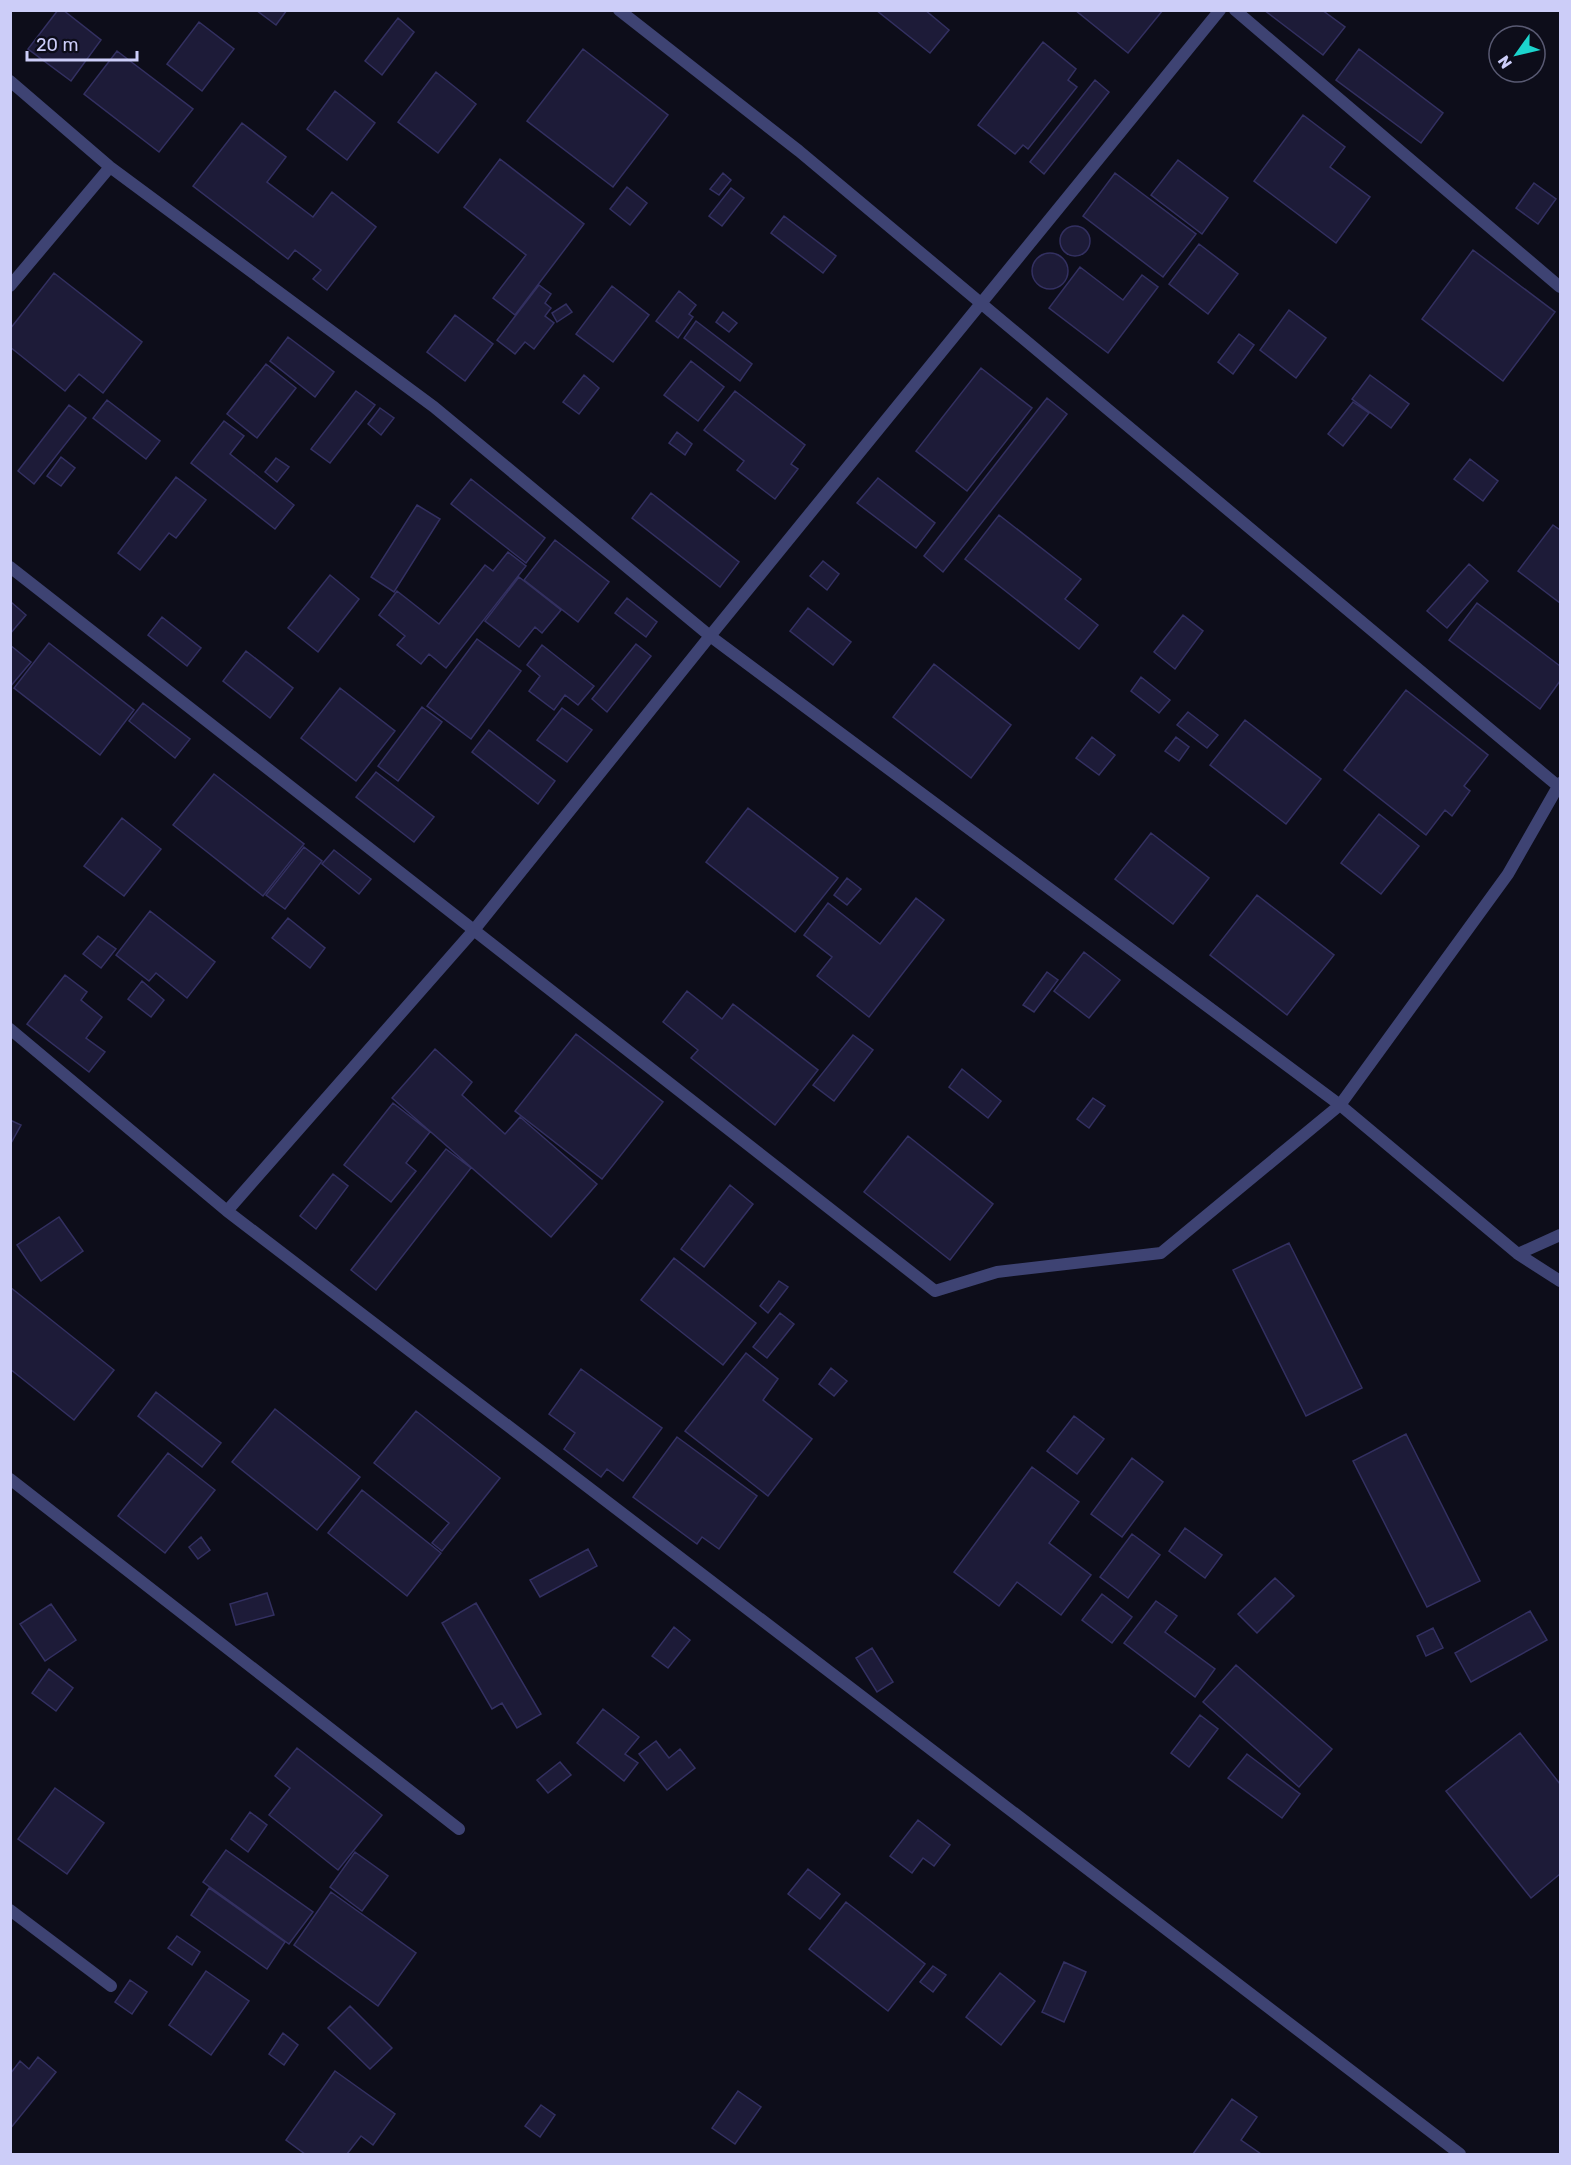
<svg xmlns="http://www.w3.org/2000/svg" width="1571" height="2165" font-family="Rubik,sans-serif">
<rect width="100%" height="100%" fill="#0d0d1a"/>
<!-- building -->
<path fill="#1d1b38" stroke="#333061" stroke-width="1.5" d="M58 10H63L101 40 71 81 28 49Z
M256 10H287L276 25Z
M876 10H925L949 30 930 53Z
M1075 10H1163L1128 53Z
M1264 10H1322L1345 27 1323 55Z
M398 18 414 32 382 75 365 61Z
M199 22 234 49 202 91 167 64Z
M1043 42 1076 69 1068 80 1077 87 1028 149 1023 145 1015 154 978 125Z
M583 49 668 115 613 187 527 121Z
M1359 49 1443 113 1421 143 1336 80Z
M117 51 193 109 159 152 84 94Z
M436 72 476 104 438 153 398 122Z
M1095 80 1109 92 1044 174 1030 162Z
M335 91 375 123 347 160 307 129Z
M1303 115 1345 147 1330 167 1370 197 1336 243 1254 181Z
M242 123 286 157 267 182 313 217 332 192 376 227 327 290 313 279 321 270 295 250 288 259 193 186Z
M500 159 584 224 515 315 493 298 526 255 464 207Z
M1178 160 1228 198 1202 234 1151 195Z
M723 173 731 180 719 195 710 189Z
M1115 173 1196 234 1163 277 1083 216Z
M1534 183 1556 199 1538 224 1516 208Z
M627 187 647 203 630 225 610 209Z
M731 188 744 198 722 226 709 216Z
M784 216 836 256 823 273 771 233Z
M1060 241a15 15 0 1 1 30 0a15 15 0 1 1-30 0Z
M1199 244 1238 274 1208 314 1169 284Z
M1473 250 1555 312 1503 381 1422 319Z
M1032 271a18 18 0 1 1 36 0a18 18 0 1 1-36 0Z
M1080 267 1123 300 1142 275 1158 287 1108 353 1049 308Z
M54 273 142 342 103 393 79 374 65 391 10 347V329Z
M539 285 551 294 545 303 551 308 545 316 554 323 534 349 525 342 515 354 497 340Z
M612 286 649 315 613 362 576 334Z
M679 291 696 305 689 314 693 317 678 338 656 321Z
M566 304 572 312 557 322 552 313Z
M1289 310 1326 338 1296 378 1260 350Z
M723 312 737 323 729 332 716 322Z
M455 315 493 344 465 381 427 352Z
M696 321 752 364 740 381 684 338Z
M1239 334 1254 345 1233 374 1218 362Z
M288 337 334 372 315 397 270 361Z
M691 361 724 387 698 421 664 395Z
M266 364 296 388 257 438 227 414Z
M981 368 1032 408 967 491 916 451Z
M584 375 599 388 579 414 563 402Z
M1370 375 1409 404 1391 428 1352 399Z
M356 391 375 405 330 463 311 449Z
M735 391 805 445 791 464 798 469 775 499 737 470 744 461 704 430Z
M1047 398 1067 414 943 572 924 556Z
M107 400 160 441 146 459 93 418Z
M1353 402 1369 413 1343 446 1328 434Z
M69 405 86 418 34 484 18 471Z
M380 408 394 418 381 435 368 424Z
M224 421 244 436 230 454 294 505 275 529 191 463Z
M677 432 692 444 685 455 669 443Z
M61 457 75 468 61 486 47 476Z
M276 458 289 467 277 482 265 472Z
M1470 459 1498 481 1483 501 1454 479Z
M176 477 206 500 176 538 169 533 140 570 118 553Z
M878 478 935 523 916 548 857 503Z
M471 479 545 538 526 563 451 504Z
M651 493 739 562 720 587 632 518Z
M417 505 440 519 394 592 371 577Z
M999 515 1081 579 1065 599 1098 625 1079 649 965 559Z
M1553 525 1560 530V603L1518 571Z
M555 540 609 582 578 622 524 580Z
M508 552 526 566 446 668 429 654 421 664 397 645 405 636 379 615 397 591 439 624 485 565 493 571Z
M823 561 839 574 827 590 810 576Z
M1469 564 1488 581 1447 628 1427 611Z
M330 575 359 599 318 652 288 628Z
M519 577 561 610 542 633 535 627 519 647 485 621Z
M627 598 657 622 646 637 615 613Z
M11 602 26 615 10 634V604Z
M1477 603 1560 666V681L1540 709 1449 640Z
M808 608 851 642 833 665 790 631Z
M1183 615 1203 631 1175 669 1154 652Z
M162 617 201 648 187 666 148 635Z
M477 639 521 671 471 739 427 706Z
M49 643 134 710 100 755 14 688Z
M636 644 651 656 607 712 592 699Z
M10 645 31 662 10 687Z
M542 645 594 686 578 705 565 695 554 710 529 691 540 676 527 665Z
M246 651 293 688 270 718 223 681Z
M934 664 1011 725 971 778 893 717Z
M1141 677 1170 700 1159 713 1131 691Z
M340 688 395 731 356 781 301 738Z
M1406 690 1488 755 1464 786 1470 791 1452 816 1445 810 1426 835 1344 770Z
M143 703 190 739 175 758 129 721Z
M422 707 442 722 398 781 378 766Z
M562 708 592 730 567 762 537 740Z
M1188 712 1218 735 1207 748 1177 725Z
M1245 720 1321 779 1286 824 1210 765Z
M489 730 555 781 538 804 472 752Z
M1092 737 1115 755 1099 775 1076 758Z
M1176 737 1189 747 1179 761 1165 751Z
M376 772 434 817 414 842 356 797Z
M214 774 304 844 263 896 173 825Z
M748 808 838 878 795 932 706 862Z
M1379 814 1419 846 1381 894 1341 863Z
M122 818 161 849 124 896 84 866Z
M1151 833 1209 878 1173 924 1115 879Z
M304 847 322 861 285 909 266 895Z
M334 850 371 879 359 894 322 864Z
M847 878 861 889 847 905 834 895Z
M1257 895 1334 955 1287 1015 1210 955Z
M916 898 944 920 869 1017 817 976 832 957 804 935 828 903 880 944Z
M150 911 215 962 187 998 156 973 149 981 116 955Z
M288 918 325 948 310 968 272 938Z
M98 936 116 949 101 968 83 954Z
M1084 952 1120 980 1089 1018 1054 991Z
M1047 972 1058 980 1034 1012 1023 1005Z
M65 975 87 992 81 1000 102 1017 86 1038 105 1052 89 1072 27 1024Z
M142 981 164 1000 151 1017 128 999Z
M687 991 722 1019 733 1004 818 1070 775 1125 691 1058 698 1050 663 1022Z
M576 1034 663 1102 602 1179 515 1111Z
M853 1035 873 1050 834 1101 813 1085Z
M435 1049 472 1082 462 1095 505 1134 520 1117 597 1184 551 1237 392 1098Z
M962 1069 1001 1101 988 1118 949 1087Z
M1093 1098 1105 1106 1089 1128 1077 1119Z
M393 1103 430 1132 406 1163 416 1171 391 1202 344 1165Z
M10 1120 21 1125 10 1145Z
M908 1136 993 1204 950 1260 864 1192Z
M446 1149 471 1168 376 1290 351 1270Z
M333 1174 348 1186 316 1229 300 1216Z
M730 1185 753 1204 704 1267 681 1249Z
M59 1217 83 1251 41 1281 17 1245Z
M1289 1243 1362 1388 1306 1416 1233 1270Z
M674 1258 756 1323 723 1365 641 1300Z
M779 1281 788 1287 768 1313 760 1306Z
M10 1287 114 1370 74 1420 10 1369Z
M780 1313 794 1324 767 1358 753 1347Z
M746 1353 778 1379 763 1400 812 1439 768 1496 685 1431Z
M831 1368 847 1381 834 1396 819 1384Z
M581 1369 662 1428 623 1481 607 1469 601 1477 564 1449 575 1433 549 1414Z
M156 1392 221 1443 202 1467 138 1416Z
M275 1409 360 1477 317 1530 232 1462Z
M416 1411 500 1478 442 1551 432 1543 449 1523 374 1463Z
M1074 1416 1104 1439 1077 1474 1047 1451Z
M1406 1434 1480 1581 1427 1607 1353 1461Z
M677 1437 757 1496 719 1549 702 1537 697 1544 633 1497Z
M168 1453 215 1490 165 1553 118 1516Z
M1132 1458 1163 1482 1122 1537 1091 1514Z
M1032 1467 1079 1502 1049 1543 1091 1575 1061 1615 1017 1582 999 1606 954 1572Z
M362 1490 441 1553 407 1596 328 1533Z
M1185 1528 1222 1555 1205 1578 1169 1551Z
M1132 1534 1160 1555 1128 1598 1100 1577Z
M201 1537 210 1550 198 1559 189 1547Z
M588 1549 597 1566 540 1597 530 1580Z
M1275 1578 1294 1596 1257 1633 1238 1614Z
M267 1593 274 1615 236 1625 230 1604Z
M1102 1594 1132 1617 1112 1643 1082 1620Z
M1156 1601 1177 1616 1165 1632 1215 1669 1195 1697 1124 1643Z
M476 1603 541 1714 517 1728 502 1703 492 1709 442 1623Z
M51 1604 76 1640 45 1661 20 1624Z
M1530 1611 1547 1640 1471 1682 1455 1653Z
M674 1627 690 1640 668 1668 652 1656Z
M1433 1628 1443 1648 1426 1656 1417 1636Z
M872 1648 893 1682 877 1692 856 1658Z
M1236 1665 1332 1749 1299 1787 1203 1702Z
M49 1669 73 1688 56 1711 32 1693Z
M603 1709 639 1737 625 1754 638 1763 624 1781 577 1743Z
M1200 1715 1218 1729 1189 1767 1171 1753Z
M1520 1733 1560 1784V1874L1531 1898 1446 1791Z
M656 1741 669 1758 680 1749 695 1768 667 1790 639 1754Z
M297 1748 382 1815 338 1870 269 1815 290 1788 275 1776Z
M1247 1754 1300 1794 1282 1818 1228 1778Z
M560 1762 571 1775 548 1793 537 1780Z
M55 1788 104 1823 67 1874 18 1839Z
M250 1812 267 1825 248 1852 231 1839Z
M918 1820 950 1845 934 1866 923 1858 912 1873 890 1856Z
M226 1850 313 1912 289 1944 203 1882Z
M355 1852 388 1876 362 1911 330 1887Z
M808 1869 840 1894 820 1919 788 1894Z
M209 1888 285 1942 267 1969 191 1915Z
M331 1892 416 1953 378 2006 294 1945Z
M846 1902 925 1964 888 2011 809 1949Z
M177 1936 200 1952 192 1965 168 1948Z
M1064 1962 1086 1972 1064 2022 1042 2012Z
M933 1966 946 1975 933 1992 920 1982Z
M206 1971 249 2001 211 2055 169 2025Z
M1000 1973 1035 2001 1001 2045 966 2017Z
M130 1980 147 1992 132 2014 115 2002Z
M350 2006 392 2048 370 2069 328 2028Z
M283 2033 298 2045 284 2065 269 2054Z
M38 2057 56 2072 10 2129V2074L20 2061 29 2069Z
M335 2071 395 2114 373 2145 361 2136 347 2154H305L286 2140Z
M738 2091 761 2107 735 2144 712 2128Z
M1232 2099 1257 2117 1241 2140 1261 2154H1193Z
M541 2105 555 2115 540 2137 525 2126Z"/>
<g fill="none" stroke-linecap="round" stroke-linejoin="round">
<!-- street -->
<path stroke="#3e4373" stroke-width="12" d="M619 10 799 151 1558 786
M1235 10 1560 287
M10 81 110 167 434 407 710 636 1340 1105 1518 1254 1560 1281
M10 286 110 167
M10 567 935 1291 997 1272 1161 1253 1340 1105 1508 874 1560 783
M10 1029 227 1211 1460 2154
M227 1211 474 930 710 636 1220 10
M1518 1254 1560 1235
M10 1479 459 1829
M10 1910 111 1986"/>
</g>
<!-- border -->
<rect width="1571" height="2165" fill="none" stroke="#cccdf8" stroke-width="24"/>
<!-- north arrow -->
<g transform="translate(1517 54) rotate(236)"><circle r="28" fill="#0d0d1a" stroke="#595a73" stroke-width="1.5"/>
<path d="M0-4.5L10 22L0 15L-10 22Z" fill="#1cd4cd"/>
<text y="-9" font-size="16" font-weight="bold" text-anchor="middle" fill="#cccdf8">N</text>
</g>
<!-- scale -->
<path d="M27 51v9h110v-9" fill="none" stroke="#cccdf8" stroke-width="3"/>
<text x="36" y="51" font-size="18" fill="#cccdf8" stroke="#0d0d1a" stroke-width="4.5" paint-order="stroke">20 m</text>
</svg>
